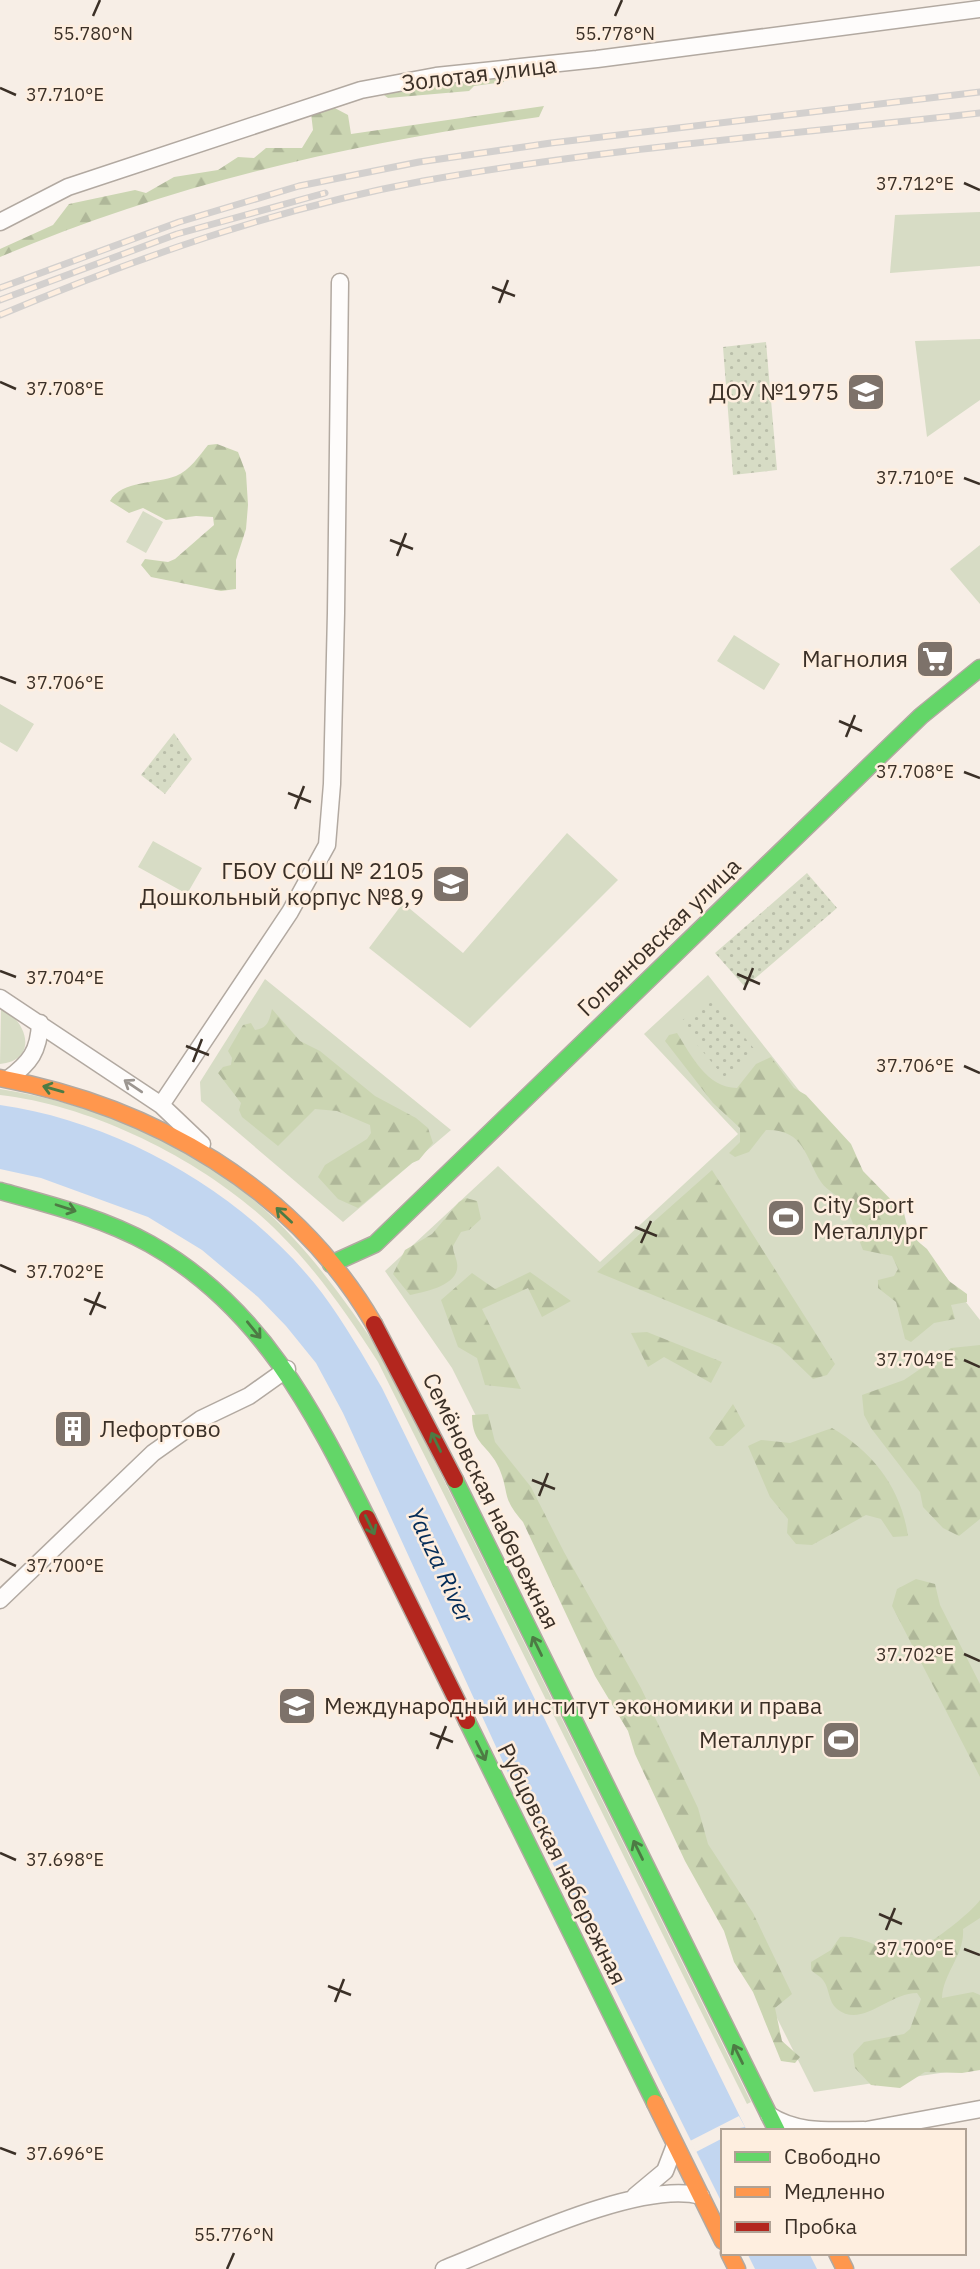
<svg xmlns="http://www.w3.org/2000/svg" width="980" height="2269" font-family="'IBM Plex Sans',sans-serif">
<defs>
<pattern id="forest-firs" width="22" height="20" patternUnits="userSpaceOnUse" patternTransform="scale(1.75)"><rect width="22" height="20" fill="#cbd5b2"/><path d="M5 1l3.5 6h-7zM16 11l3.5 6h-7z" fill="#afb799"/></pattern>
<pattern id="park-dots" width="8" height="8" patternUnits="userSpaceOnUse" patternTransform="scale(1.75)"><rect width="8" height="8" fill="#d7dcc5"/><path d="M2 2h.1M6 6h.1" fill="none" stroke="#b9bda9" stroke-width="1.8" stroke-linecap="round"/></pattern>
</defs>
<rect width="100%" height="100%" fill="#f7eee6"/>
<!-- grass -->
<path fill="#d7dcc5" d="M980 212V266L890 273 895 215Z
M980 339V400L927 437 915 341Z
M143 511 163 522 146 553 126 542Z
M980 545V604L950 569Z
M734 635 780 664 764 690 717 661Z
M0 704 34 724 17 752 0 742Z
M567 833 618 880 470 1028 369 948 403 903 463 953Z
M153 841 202 868 187 894 138 867Z
M708 975 980 1320V2067L814 2092 452 1368 385 1271 498 1166 600 1262 738 1134 644 1034Z
M265 979 451 1130 343 1222 201 1101 200 1082Z
M1 1008C30 1023 37 1061 0 1064Z
M0 1089C109 1106 220 1156 295 1240 328 1276 355 1315 382 1355L751 2102 747 2104 378 1362C349 1317 319 1273 281 1235 213 1165 97 1106 0 1095Z"/>
<!-- forest -->
<path fill="url(#forest-firs)" d="M502 76 504 82 474 86 469 91 388 98 377 90Z
M329 105 348 115 351 134 544 106 539 117C354 143 172 183 0 257V249L53 225 69 204 135 190 146 193 174 177 218 170 238 157 254 158 266 148H302L313 130 311 113Z
M217 444 238 452 246 473 248 505 246 529 236 560V589L221 591 151 577 141 565 145 559 168 562 175 559 214 525 213 517 196 516 166 520 143 508 129 513 110 501C122 480 156 484 176 476 190 470 199 456 208 445Z
M272 1009 300 1041 320 1051 375 1096 416 1118 428 1128 433 1143 419 1160 412 1163 358 1208 338 1199 318 1177 325 1165 367 1139 371 1133 370 1125 337 1111 315 1109 278 1146 242 1117 239 1110 241 1103 218 1073 223 1067 231 1065 232 1058 228 1051 243 1025 251 1023 255 1030C268 1028 269 1021 272 1009Z
M677 1033C691 1055 707 1088 737 1088L756 1064 771 1057 794 1088 806 1095 851 1144 863 1171 904 1213 909 1234 927 1249 949 1281 967 1294V1302L951 1305 955 1319 934 1323 911 1342 905 1339 896 1302 878 1288V1280L894 1276 898 1269 892 1256 863 1250C857 1235 852 1218 844 1204 839 1195 827 1191 821 1182 805 1157 804 1129 766 1130L749 1152 735 1157 729 1153 740 1142V1128L713 1103 665 1041 669 1035Z
M712 1170 835 1364 827 1375 813 1379 780 1347 597 1272Z
M466 1198 477 1201 481 1219 469 1230 461 1232 453 1246C453 1253 456 1256 457 1263 461 1285 425 1292 410 1295L393 1274 405 1250 432 1234 459 1202Z
M530 1272 571 1301 542 1317 528 1288 482 1309 521 1389 485 1385 477 1358 458 1347 441 1300 472 1273 495 1289Z
M647 1332 722 1362 711 1383 664 1357 648 1367 631 1333Z
M980 1345V1519L959 1536 943 1528 923 1507 920 1492 871 1428 864 1415 862 1395 904 1380 951 1348Z
M733 1404 745 1426 723 1446H716L709 1438Z
M488 1414 495 1442 531 1487 564 1552 641 1688 698 1808 708 1844 753 1913 792 1994 775 2008 782 2041 800 2057 795 2063 781 2061 753 1992 734 1962 724 1931 685 1861 635 1754 628 1731 595 1676 523 1522C501 1497 510 1494 499 1468 489 1445 472 1445 472 1415Z
M832 1428C873 1452 901 1488 908 1536L893 1537 881 1519 866 1515 812 1545 796 1544 787 1533 788 1519 770 1497 748 1446 761 1440 790 1443Z
M916 1579 935 1584 940 1605 980 1684V1777L892 1606 897 1589Z
M980 1900V1918L963 1929C965 1955 943 1973 942 1998L973 1992 980 1995V2070L962 2073 925 2072 900 2088 871 2085 855 2068 853 2054 864 2042 904 2034 910 2029 921 1999 917 1993C888 1993 862 2029 837 2009 828 2002 830 1989 823 1980 821 1977 814 1973 811 1970V1962L831 1950 840 1937C864 1935 882 1952 905 1953 920 1954 971 1913 980 1900Z"/>
<!-- park -->
<path fill="url(#park-dots)" d="M766 342 777 470 733 475 723 347Z
M174 733 192 759 165 794 141 775Z
M807 873 837 908 745 987 715 953Z
M711 997 756 1051 724 1077 679 1023Z"/>
<!-- water -->
<path fill="#c2d6f0" d="M0 1105C121 1122 247 1195 322 1293 344 1323 363 1355 382 1388L747 2131H723V2205L514 1786 343 1413 316 1363 286 1326 258 1297 202 1250 148 1217 41 1178 0 1169Z
M747 2253H809L817 2269H755Z"/>
<!-- pier -->
<path fill="#f7eee6" d="M739 2116 745 2127 723 2131V2138L696 2152 690 2141Z"/>
<g fill="none" stroke-linecap="round" stroke-linejoin="round">
<defs>
<path id="street" d="M0 222 68 187 361 90 436 76 597 59 980 9
M0 998 161 1105 202 1144
M8 1079C30 1063 39 1051 40 1023
M161 1105 290 912 327 845 332 784 336 613 340 282
M0 1600 153 1453 201 1419 249 1396 287 1369
M769 2115C798 2134 830 2130 864 2130
M861 2131 980 2109
M635 2196 665 2171 675 2145
M444 2269C505 2245 641 2179 701 2196"/>
<path id="fast" d="M0 1191C51 1205 103 1218 150 1244 260 1306 313 1410 367 1518
M331 1264 375 1244 921 716 980 668
M455 1480 777 2131
M467 1721 655 2103"/>
<path id="slow" d="M0 1078C152 1106 294 1187 374 1324
M655 2103 723 2241
M729 2253 737 2269
M837 2253 845 2269"/>
<path id="jam" d="M374 1324 455 1480
M367 1518 467 1721"/>
</defs>
<!-- street casing -->
<use href="#street" stroke="#b2a9a1" stroke-width="19"/>
<!-- fast casing -->
<use href="#fast" stroke="#b2a9a1" stroke-width="19"/>
<!-- slow casing -->
<use href="#slow" stroke="#b2a9a1" stroke-width="19"/>
<!-- jam casing -->
<use href="#jam" stroke="#b2a9a1" stroke-width="19"/>
<!-- street -->
<use href="#street" stroke="#fefcfb" stroke-width="16"/>
<!-- fast -->
<use href="#fast" stroke="#63d668" stroke-width="16"/>
<!-- slow -->
<use href="#slow" stroke="#ff974d" stroke-width="16"/>
<!-- jam -->
<use href="#jam" stroke="#b3261e" stroke-width="16"/>
<defs>
<path id="rail" d="M0 288 179 222 299 186 419 162 551 143 980 92
M0 300 177 234 325 193
M0 315C136 258 278 208 423 181 607 148 795 134 980 113"/>
</defs>
<!-- rail casing -->
<use href="#rail" stroke="#d3d0ce" stroke-width="7"/>
<!-- rail -->
<use href="#rail" stroke="#feeedf" stroke-width="4.5" stroke-dasharray="13" stroke-linecap="butt"/>
</g>
<!-- one-way arrows -->
<defs><path id="oneway-shaft" d="M-6 0H5M1.5-3L5.5 0L1.5 3" fill="none" stroke-width="1.6" stroke-linecap="round" stroke-linejoin="round" transform="scale(1.75)"/></defs>
<use stroke="#9c9691" href="#oneway-shaft" transform="translate(133 1086) rotate(-146)"/>
<g stroke="#4d7b44">
<use href="#oneway-shaft" transform="translate(53 1089) rotate(-164)"/>
<use href="#oneway-shaft" transform="translate(66 1208) rotate(18)"/>
<use href="#oneway-shaft" transform="translate(284 1215) rotate(-137)"/>
<use href="#oneway-shaft" transform="translate(254 1330) rotate(51)"/>
<use href="#oneway-shaft" transform="translate(436 1442) rotate(-116)"/>
<use href="#oneway-shaft" transform="translate(370 1525) rotate(64)"/>
<use href="#oneway-shaft" transform="translate(537 1646) rotate(-116)"/>
<use href="#oneway-shaft" transform="translate(481 1751) rotate(64)"/>
<use href="#oneway-shaft" transform="translate(638 1850) rotate(-116)"/>
<use href="#oneway-shaft" transform="translate(738 2054) rotate(-116)"/>
</g>
<!-- ticks -->
<path fill="none" stroke="#3b3027" stroke-width="2.5" d="M93 16 100 0M615 16 622 0M0 88 16 95M964 183 980 190M492 287 515 296M499 303 508 280M0 382 16 389M964 478 980 484M390 540 413 549M397 556 406 533M0 677 16 683M839 721 862 731M846 737 855 715M964 772 980 778M288 793 311 802M295 809 304 786M0 971 16 977M737 974 760 984M744 990 753 968M186 1046 209 1055M193 1062 202 1039M964 1066 980 1073M635 1227 657 1236M641 1243 651 1221M0 1265 16 1272M84 1299 106 1308M90 1315 100 1292M964 1360 980 1367M532 1480 555 1489M539 1496 548 1473M0 1559 16 1566M964 1654 980 1661M430 1733 453 1742M437 1749 446 1726M0 1853 16 1860M879 1914 902 1924M886 1930 895 1908M964 1949 980 1955M328 1986 351 1995M335 2002 344 1979M0 2148 16 2154M227 2269 234 2253"/>
<!-- icons -->
<defs>
<symbol id="school-square" viewBox="-11 -11 22 22"><rect x="-9" y="-9" width="18" height="18" rx="4" fill="#7d726a" stroke="#feeedf"/><path d="M0-5L7-2L0 1L-7-2ZM-4 1L0 2.5L4 1V4Q0 6-4 4Z" fill="#fff"/></symbol>
<symbol id="supermarket-square" viewBox="-11 -11 22 22"><rect x="-9" y="-9" width="18" height="18" rx="4" fill="#7d726a" stroke="#feeedf"/><path d="M-6-5.5h2.5l.6 2H6L4.5 2H-2.5L-4.4-4H-6ZM-1.5 3.2a1.3 1.3 0 1 0 .1 0ZM3 3.2a1.3 1.3 0 1 0 .1 0Z" fill="#fff"/></symbol>
<symbol id="stadium-square" viewBox="-11 -11 22 22"><rect x="-9" y="-9" width="18" height="18" rx="4" fill="#7d726a" stroke="#feeedf"/><path d="M0-5a6.5 5 0 1 0 0 10a6.5 5 0 1 0 0-10ZM-3.5-1.8h7v3.6h-7Z" fill="#fff"/></symbol>
<symbol id="building-square" viewBox="-11 -11 22 22"><rect x="-9" y="-9" width="18" height="18" rx="4" fill="#7d726a" stroke="#feeedf"/><path d="M-4-6H4V6H1V3H-1V6H-4ZM-2.5-4.3h1.7v1.8h-1.7ZM.8-4.3h1.7v1.8H.8ZM-2.5-1h1.7V.8h-1.7ZM.8-1h1.7V.8H.8Z" fill="#fff"/></symbol>
<symbol id="university-square" viewBox="-11 -11 22 22"><rect x="-9" y="-9" width="18" height="18" rx="4" fill="#7d726a" stroke="#feeedf"/><path d="M0-5L7-2L0 1L-7-2ZM-4 1L0 2.5L4 1V4Q0 6-4 4Z" fill="#fff"/></symbol>
</defs>
<g fill-rule="evenodd">
<use href="#school-square" x="844" y="370" width="44" height="44"/>
<use href="#supermarket-square" x="913" y="637" width="44" height="44"/>
<use href="#school-square" x="429" y="862" width="44" height="44"/>
<use href="#stadium-square" x="764" y="1196" width="44" height="44"/>
<use href="#building-square" x="51" y="1407" width="44" height="44"/>
<use href="#university-square" x="275" y="1684" width="44" height="44"/>
<use href="#stadium-square" x="819" y="1718" width="44" height="44"/>
</g>
<g text-anchor="middle" stroke-width="5" stroke-linejoin="round" paint-order="stroke">
<!-- street labels -->
<g font-size="23" fill="#3b3027" stroke="#feeedf">
<text transform="translate(479 74) rotate(-7)" y="8">Золотая улица</text>
<text transform="translate(659 937) rotate(-44)" y="8">Гольяновская улица</text>
<text transform="translate(491 1501) rotate(64)" y="8">Семёновская набережная</text>
<text transform="translate(562 1864) rotate(64)" y="8">Рубцовская набережная</text>
</g>
<!-- poi labels -->
<g font-size="23" fill="#3b3027" stroke="#feeedf" text-anchor="end">
<text x="839" y="400">ДОУ №1975</text>
<text x="908" y="667">Магнолия</text>
<text x="424" y="879">ГБОУ СОШ № 2105<tspan x="424" dy="26">Дошкольный корпус №8,9</tspan></text>
<text x="813" y="1213" text-anchor="start">City Sport<tspan x="813" dy="26">Металлург</tspan></text>
<text x="100" y="1437" text-anchor="start">Лефортово</text>
<text x="324" y="1714" text-anchor="start">Международный институт экономики и права</text>
<text x="814" y="1748">Металлург</text>
</g>
<!-- water labels -->
<g font-size="24" font-style="italic" fill="#042c58" stroke="#feeedf">
<text transform="translate(440 1565) rotate(65)" y="8">Yauza River</text>
</g>
</g>
<g font-size="18" text-anchor="middle" fill="#3b3027" stroke="#feeedf" stroke-width="5" stroke-linejoin="round" paint-order="stroke">
<text x="93" y="40">55.780°N</text>
<text x="615" y="40">55.778°N</text>
<text x="65" y="101">37.710°E</text>
<text x="915" y="190">37.712°E</text>
<text x="65" y="395">37.708°E</text>
<text x="915" y="484">37.710°E</text>
<text x="65" y="689">37.706°E</text>
<text x="915" y="778">37.708°E</text>
<text x="65" y="984">37.704°E</text>
<text x="915" y="1072">37.706°E</text>
<text x="65" y="1278">37.702°E</text>
<text x="915" y="1366">37.704°E</text>
<text x="65" y="1572">37.700°E</text>
<text x="915" y="1661">37.702°E</text>
<text x="65" y="1866">37.698°E</text>
<text x="915" y="1955">37.700°E</text>
<text x="65" y="2160">37.696°E</text>
<text x="234" y="2241">55.776°N</text>
</g>
<!-- legend -->
<rect x="721" y="2129" width="245" height="126" fill="#feeedf" stroke="#b0a295" stroke-width="2"/>
<rect x="735" y="2152" width="35" height="10" fill="#63d668" stroke="#b0a295" stroke-width="2"/>
<text x="784" y="2164" font-size="21" fill="#3b3027">Свободно</text>
<rect x="735" y="2187" width="35" height="10" fill="#ff974d" stroke="#b0a295" stroke-width="2"/>
<text x="784" y="2199" font-size="21" fill="#3b3027">Медленно</text>
<rect x="735" y="2222" width="35" height="10" fill="#b3261e" stroke="#b0a295" stroke-width="2"/>
<text x="784" y="2234" font-size="21" fill="#3b3027">Пробка</text>
</svg>
